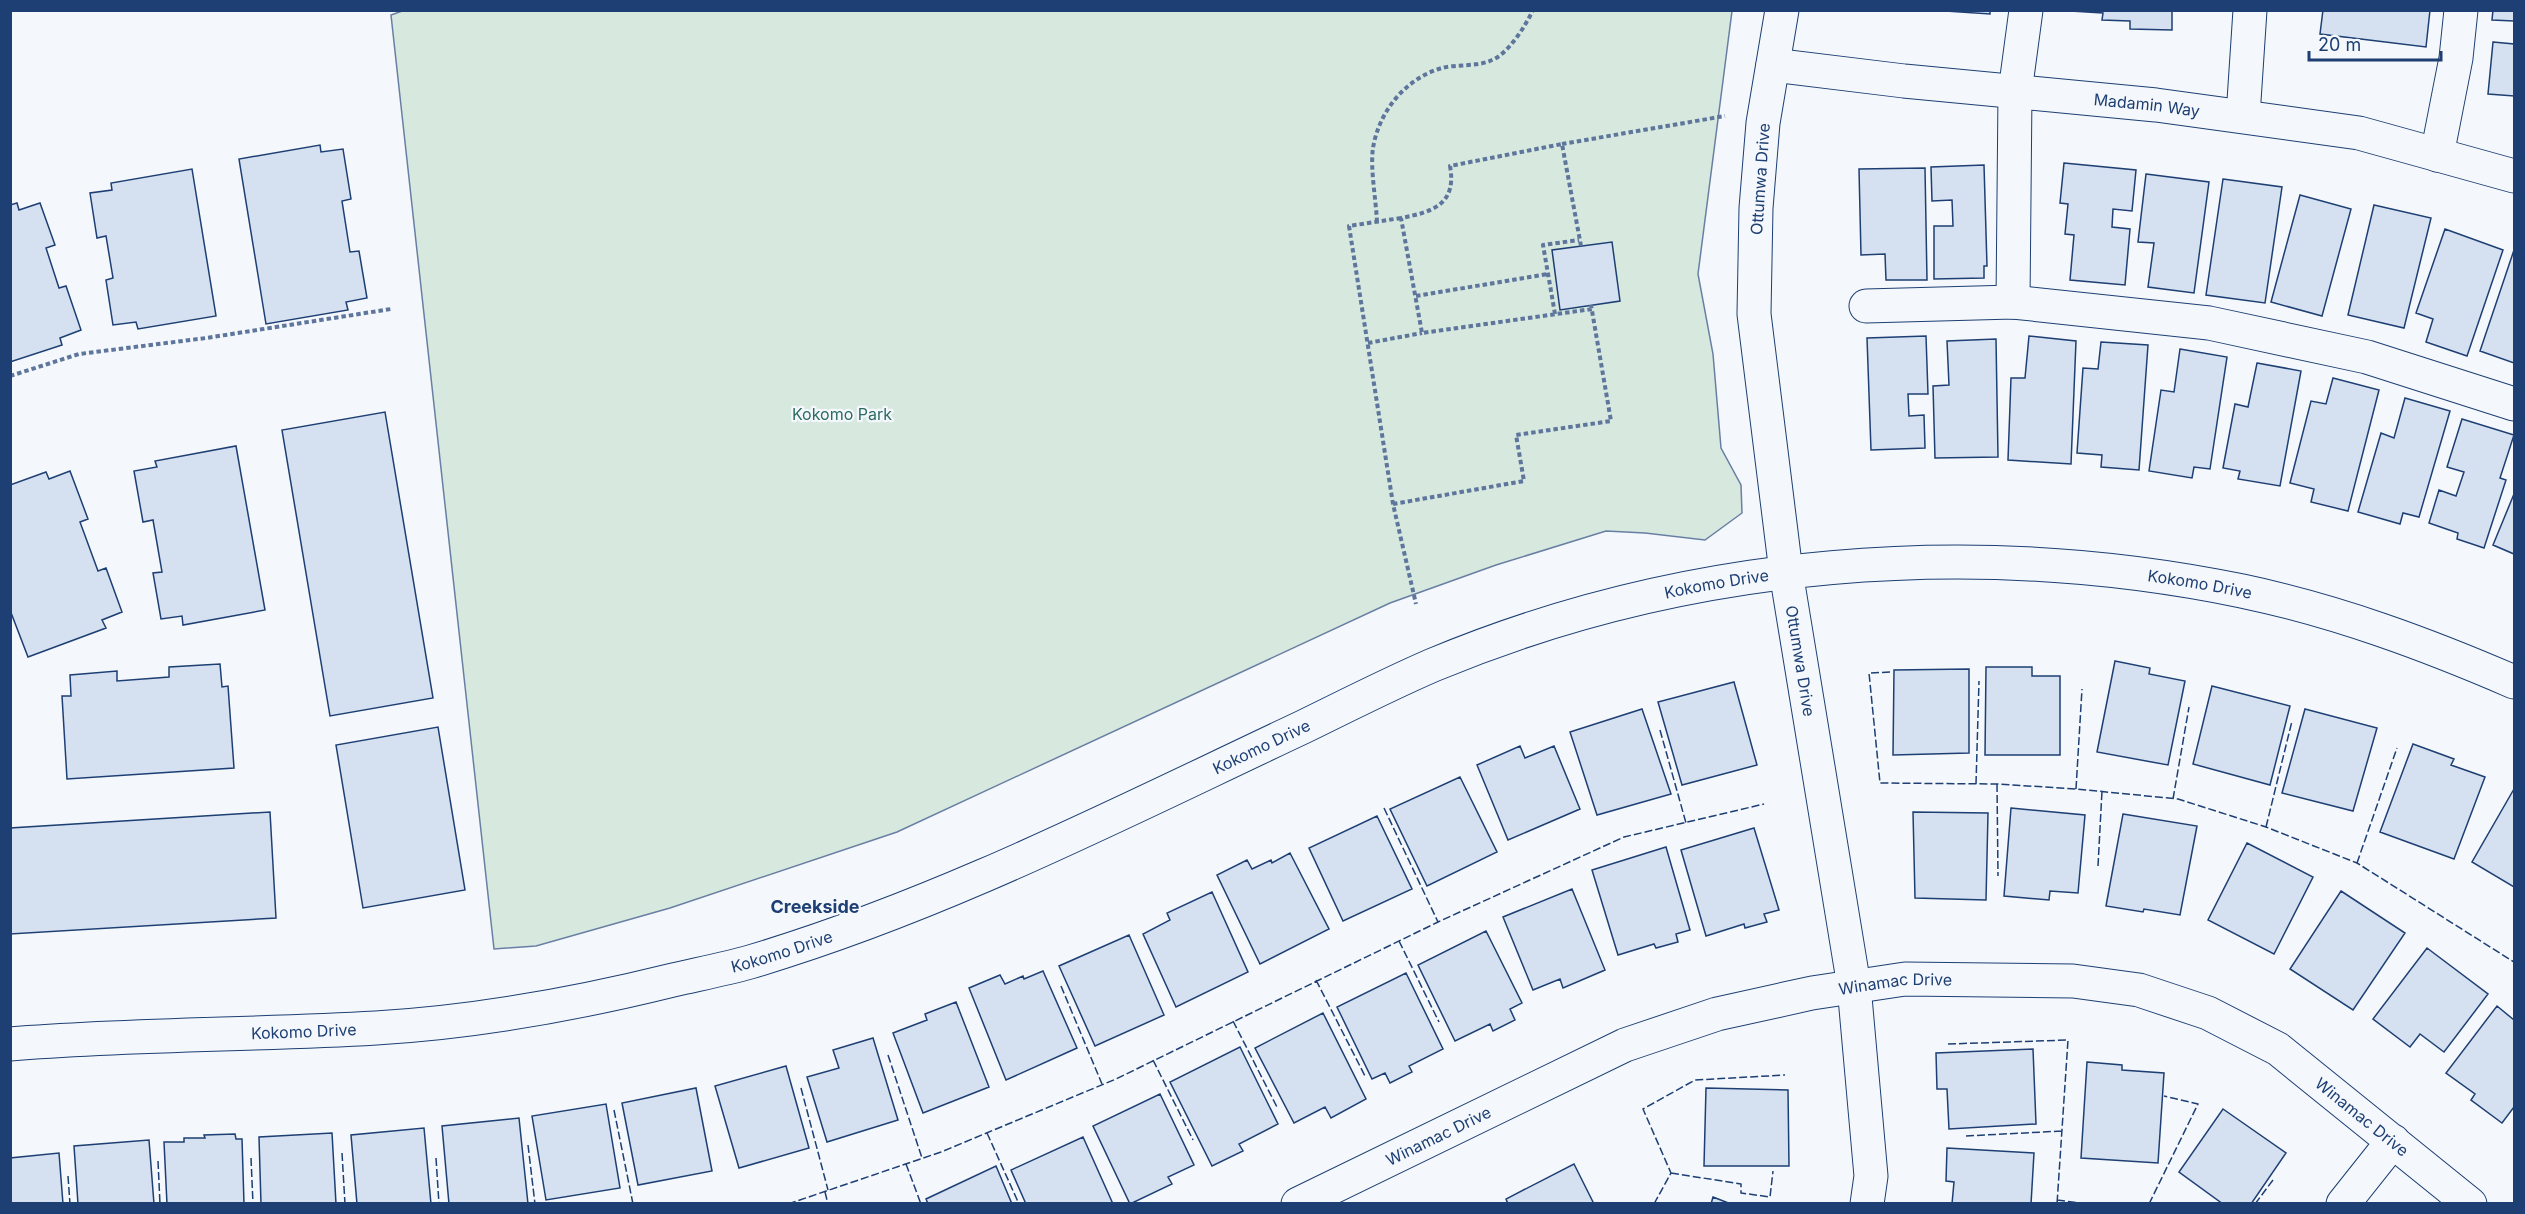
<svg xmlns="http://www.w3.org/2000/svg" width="2525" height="1214" font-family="Inter,sans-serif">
<rect width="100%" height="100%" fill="#f4f7fb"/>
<!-- green -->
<path fill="#d7e8df" stroke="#687fa3" stroke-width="1.5" d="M405 10 1732 11 1698 274 1713 354 1721 448 1741 485 1742 513 1705 540 1645 533 1606 531 1496 565 1390 603 897 832 670 908 536 946 494 949 391 15Z"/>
<!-- building -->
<path fill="#d5e0f0" stroke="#1d3f73" stroke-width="1.5" d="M1930 10H1990V14Z
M2054 10H2172V30L2130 29V21L2102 20 2103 13Z
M2323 10H2430L2426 47 2320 34Z
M2493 10H2514V21L2492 20Z
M2493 42 2514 44V96L2488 94Z
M320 145 321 152 343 149 351 199 342 201 350 252 359 251 367 298 346 302 348 310 266 324 239 159Z
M2064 163 2136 170 2132 211 2113 209 2112 227 2130 229 2125 285 2070 280 2074 235 2065 234 2068 204 2060 203Z
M1984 165 1987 266H1984V278L1934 279V226H1953L1952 200 1932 201 1931 167Z
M1925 168 1927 280H1886L1885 254 1861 255 1859 169Z
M192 169 216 316 138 329 136 322 113 325 106 280 113 278 106 236 97 238 90 193 112 190 111 183Z
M2146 174 2209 182 2194 293 2148 287 2154 243 2138 242Z
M2223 179 2282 187 2265 303 2206 295Z
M2300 195 2351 209 2322 316 2271 302Z
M17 203 19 210 40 203 55 245 46 248 59 288 66 286 81 330 60 338 62 345 10 362V205Z
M2374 205 2431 218 2404 328 2348 315Z
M2445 229 2503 250 2467 356 2426 342 2433 319 2416 313Z
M1612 242 1620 301 1560 310 1552 250Z
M2514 250V363L2480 351Z
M1926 336 1928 394H1908L1909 416 1924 415 1925 448 1871 450 1867 338Z
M2029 336 2076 341 2071 464 2008 460 2011 378H2025Z
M1996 339 1998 457 1935 458 1933 386 1949 385 1947 341Z
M2101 342 2148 345 2139 470 2101 467 2102 455 2077 453 2083 368 2098 369Z
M2180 349 2227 357 2210 469 2194 467 2192 478 2149 471 2161 390 2174 392Z
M2257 363 2301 371 2280 486 2238 479 2240 471 2223 468 2235 404 2248 407Z
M2333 378 2379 390 2348 511 2311 502 2314 489 2290 483 2311 401 2326 404Z
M2405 398 2450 411 2419 517 2403 513 2400 524 2358 512 2381 433 2394 438Z
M385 412 433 698 330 716 282 430Z
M2462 419 2514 435 2500 478 2506 480 2484 548 2457 539 2458 533 2429 523 2439 490 2456 496 2464 472 2447 467Z
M236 446 265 610 183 625 182 616 161 619 153 573 162 572 153 520 143 522 134 471 157 467 155 461Z
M70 471 88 519 80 522 98 571 106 568 122 612 102 620 106 628 28 657 10 610V485L46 472 49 479Z
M2514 494V554L2493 545Z
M2115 661 2150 668 2149 674 2185 681 2168 765 2097 752Z
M220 664 222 687 228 686 234 768 67 779 62 696H71L70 675 117 671V681L169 677V667Z
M1986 667H2032V676H2060V755H1985Z
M1969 669V753L1893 755 1894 670Z
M1734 682 1757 765 1682 785 1658 702Z
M2212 686 2290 706 2270 785 2193 764Z
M1642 709 1671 794 1597 815 1570 732Z
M2305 709 2377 728 2353 811 2282 793Z
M438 727 465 890 363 908 336 745Z
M2413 744 2454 759 2451 765 2485 777 2454 859 2380 832Z
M1520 746 1525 758 1554 746 1580 809 1508 840 1477 765Z
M1460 777 1497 852 1427 886 1390 809Z
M2514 789V887L2472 862Z
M2011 808 2085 815 2078 893 2050 891 2049 900 2004 896Z
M270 812 276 918 10 934V828Z
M1913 812 1988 813 1986 900 1915 898Z
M2123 814 2197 826 2180 915 2144 909 2143 912 2106 906Z
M1377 816 1412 889 1343 921 1309 848Z
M1754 828 1779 910 1764 914 1767 922 1745 928 1744 924 1706 936 1681 850Z
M2247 843 2313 877 2274 954 2208 920Z
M1666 847 1690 930 1676 934 1678 942 1656 948 1654 944 1618 955 1592 870Z
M1290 853 1329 929 1260 964 1217 875 1247 860 1252 869 1271 860 1272 863Z
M1572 889 1605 970 1563 988 1560 979 1533 990 1503 917Z
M2341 891 2405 933 2353 1010 2290 969Z
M1212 892 1248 972 1176 1007 1143 934 1170 920 1167 913Z
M1486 931 1522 1003 1510 1009 1515 1020 1493 1031 1490 1024 1455 1041 1418 965Z
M1129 935 1164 1015 1095 1046 1059 966Z
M2427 948 2488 994 2444 1052 2420 1034 2410 1047 2373 1019Z
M1043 971 1077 1048 1006 1080 969 988 1000 975 1005 984 1023 976 1024 979Z
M1406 973 1443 1049 1409 1066 1412 1072 1390 1083 1385 1073 1372 1079 1337 1007Z
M956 1002 989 1087 923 1113 893 1033 927 1020 925 1014Z
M2497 1006 2514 1020V1107L2502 1123 2471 1100 2475 1094 2446 1073Z
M1323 1013 1366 1099 1331 1118 1325 1107 1294 1123 1255 1048Z
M873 1038 898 1120 827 1142 807 1077 839 1068 833 1050Z
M1240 1047 1278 1124 1239 1144 1243 1151 1212 1166 1170 1082Z
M2033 1049 2036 1124 1949 1129 1947 1089H1937L1936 1053Z
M2087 1062 2122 1065V1070L2164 1073 2158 1163 2081 1158Z
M786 1066 809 1148 739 1168 715 1086Z
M696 1088 712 1171 638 1185 622 1103Z
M1706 1088 1788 1090 1789 1166H1704Z
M1160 1094 1194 1165 1168 1177 1172 1184 1130 1204 1093 1126Z
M606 1104 620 1188 546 1200 532 1116Z
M2223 1109 2286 1153 2251 1204H2223L2179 1172Z
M519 1118 528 1204H449L442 1126Z
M424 1128 431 1204H357L351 1135Z
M332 1133 336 1204H261L259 1137Z
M235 1134 236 1139H242L244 1204H167L164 1142H184V1138H205L204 1135Z
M1083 1137 1113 1204H1026L1011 1170Z
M149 1140 154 1204H78L74 1146Z
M1947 1148 2034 1153 2031 1204H1952L1954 1182 1946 1181Z
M59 1153 63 1204H10V1158Z
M1574 1164 1594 1204H1508L1506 1199Z
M996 1166 1012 1204H928L926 1199Z
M1713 1197 1731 1204H1711Z"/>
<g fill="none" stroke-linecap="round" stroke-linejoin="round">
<defs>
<g id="minor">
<path id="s1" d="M1782 10 1763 123 1756 208 1754 314 1786 572 1854 986 1871 1176 1867 1204"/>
<path id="s2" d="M1773 65 1904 81 2156 105 2359 133 2514 176"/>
<path d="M2243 116 2250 10"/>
<path d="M2437 155 2456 58 2461 10"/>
<path d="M2013 302 2015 92 2026 10"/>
<path d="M1866 306 2013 302 2209 323 2367 357 2514 404"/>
<path id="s3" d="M10 1044C132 1034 255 1035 376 1028 477 1022 576 1004 673 980 699 974 725 969 750 962 942 905 1122 812 1303 727 1346 706 1389 684 1433 665 1687 559 1973 536 2242 591 2337 611 2426 644 2514 682"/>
<path id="s4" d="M1298 1204 1625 1045 1717 1014 1812 993 1905 979 2073 981 2139 990 2208 1013 2278 1049 2470 1204"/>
<path d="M2343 1204 2393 1141"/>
</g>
</defs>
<!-- minor casing -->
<use href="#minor" stroke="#1d3f73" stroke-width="35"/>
<!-- path -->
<path stroke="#5e769c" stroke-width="4" stroke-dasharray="4.5 3" stroke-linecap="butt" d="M1562 144 1725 116
M1401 218 1349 226 1393 504 1416 604
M1377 222C1376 199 1370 169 1373 148 1379 111 1406 78 1442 68 1457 64 1478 67 1492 60 1508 54 1526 25 1533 10
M1581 246 1562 144 1450 166C1457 204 1433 212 1401 218L1422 333 1592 309
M1416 296 1548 274
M1555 314 1543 245 1579 240
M1368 343 1422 333
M10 376 79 354 206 338 391 309
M1393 504 1524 481 1516 435 1611 421 1591 305"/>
<!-- minor -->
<use href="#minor" stroke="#f4f7fb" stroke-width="33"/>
<!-- fence -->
<path stroke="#1d3f73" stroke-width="1.5" stroke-dasharray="8 3" stroke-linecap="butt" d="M1890 672 1869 673 1880 783 1997 784 2076 789 2178 799 2266 827 2357 863 2514 962
M1660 730 1686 823
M1976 784 1979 681
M1997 784 1998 876
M2076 789 2082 689
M2173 799 2189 707
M1384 808 1438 922
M2266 827 2292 721
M2357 863 2397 748
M2098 866 2102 791
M1399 941 1439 1022
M1316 980 1366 1078
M1061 986 1102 1084
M1233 1021 1278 1109
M1948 1044 2068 1040 2057 1204
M888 1055 922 1158
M1153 1060 1193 1140
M801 1088 828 1190
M614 1110 633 1204
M987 1133 1019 1204
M1966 1136 2062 1131
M528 1145 535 1204
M342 1153 345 1204
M251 1158 253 1204
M436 1158 439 1204
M158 1161 160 1204
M906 1164 921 1204
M1671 1173 1741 1184V1193L1770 1197 1773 1171
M68 1176 70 1204
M825 1192 828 1204
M2057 1200 2087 1204
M788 1204 941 1152 1116 1079 1438 922 1624 837 1764 804
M1654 1204 1671 1173 1643 1109 1695 1080 1785 1075
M2149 1204 2198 1104 2164 1096
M2255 1204 2273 1180"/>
</g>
<g text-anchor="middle" stroke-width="4.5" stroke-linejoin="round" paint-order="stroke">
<!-- street labels -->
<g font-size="16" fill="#1d3f73" stroke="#f4f7fb">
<text dy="6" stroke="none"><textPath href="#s2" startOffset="376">Madamin Way</textPath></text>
<text transform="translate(1760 179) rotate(-86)" y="6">Ottumwa Drive</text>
<text dy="6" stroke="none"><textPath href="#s3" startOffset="1788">Kokomo Drive</textPath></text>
<text dy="6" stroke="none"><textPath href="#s3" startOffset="2274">Kokomo Drive</textPath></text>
<text dy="6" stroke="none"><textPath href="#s1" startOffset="656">Ottumwa Drive</textPath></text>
<text dy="6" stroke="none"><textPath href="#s3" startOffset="1302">Kokomo Drive</textPath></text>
<text dy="6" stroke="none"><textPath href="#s3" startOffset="780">Kokomo Drive</textPath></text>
<text dy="6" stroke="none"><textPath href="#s4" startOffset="642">Winamac Drive</textPath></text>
<text dy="6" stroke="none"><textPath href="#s3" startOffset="294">Kokomo Drive</textPath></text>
<text dy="6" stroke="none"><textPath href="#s4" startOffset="1146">Winamac Drive</textPath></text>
<text dy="6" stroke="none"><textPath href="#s4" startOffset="156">Winamac Drive</textPath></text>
</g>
<!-- park labels -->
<g font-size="16" fill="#2c6c60" stroke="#f4f7fb">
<text x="842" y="420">Kokomo Park</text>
</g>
<!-- neighbourhood labels -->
<g font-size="18" font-weight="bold" fill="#1d3f73" stroke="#f4f7fb">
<text x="815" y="913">Creekside</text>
</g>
</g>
<!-- border -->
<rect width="2525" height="1214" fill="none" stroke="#1d3f73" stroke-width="24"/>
<!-- scale -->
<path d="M2309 51v9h132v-9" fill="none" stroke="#1d3f73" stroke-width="3"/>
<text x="2318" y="51" font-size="18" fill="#1d3f73" stroke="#f4f7fb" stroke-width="4.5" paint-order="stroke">20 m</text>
</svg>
